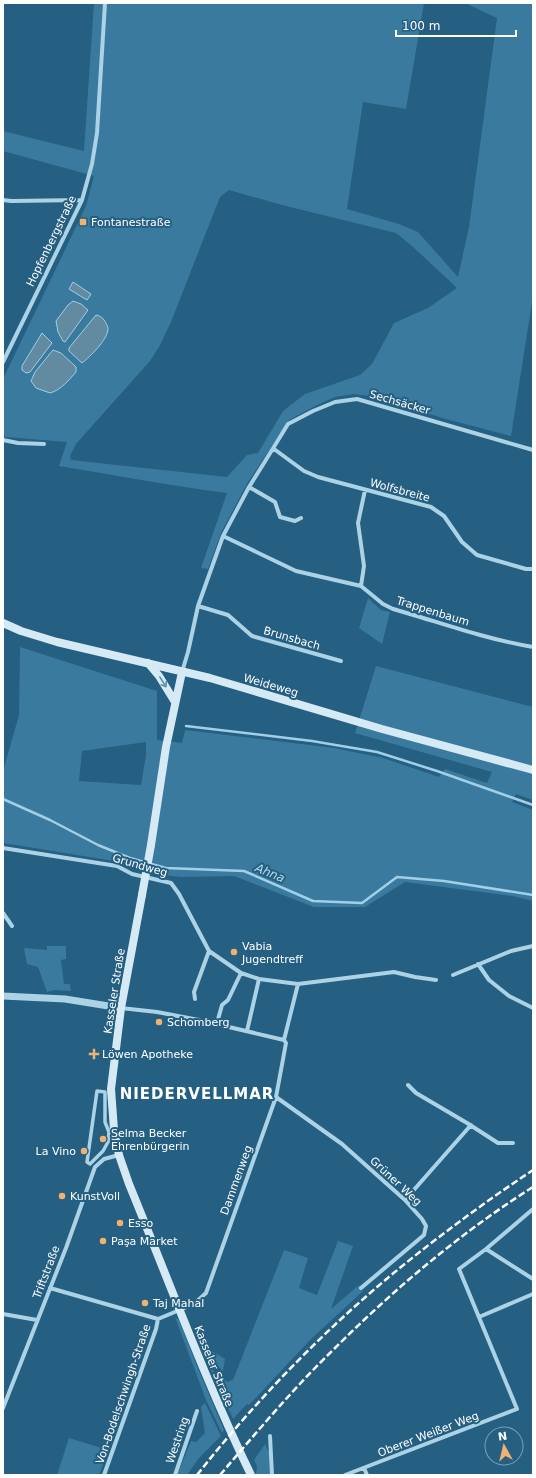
<svg xmlns="http://www.w3.org/2000/svg" width="536" height="1478" font-family="'DejaVu Sans',sans-serif">
<rect width="100%" height="100%" fill="#255f81"/>
<!-- green -->
<path fill="#3a7a9e" fill-rule="evenodd" d="M94 3H424L406 109 363 102 347 209 399 224 418 232 458 277 469 227 497 18 465 3H533V296L511 436 446 419 369 396 354 394 335 397 315 406 289 420 248 482 221 533 208 569 201 568 227 493C171 486 115 475 59 466L67 442 6 437 3 436V379L86 206 94 176 3 151V131L84 151ZM229 190 282 205 396 233 412 246 457 288 428 308 394 323 372 364 360 375 305 394 283 411 258 453 247 455 227 477 71 460 70 456 76 444 150 361 159 347 171 322 220 197ZM108 330 104 338 84 362 82 363 69 351ZM42 333 38 361 30 372 22 366ZM54 350 61 353 76 367 35 372Z
M368 598 381 610 390 612 382 644 359 628Z
M20 647 157 691V740L182 743 185 730 334 748 383 758 439 777 445 769 487 783 492 772 355 733 376 666 533 707V800L516 794 512 802 533 810V901L512 896 405 882 365 907H314L234 876 180 877 158 874 120 862 3 843V771L19 715ZM146 742V755L141 785 79 781 82 751Z
M47 946H66V959L61 960 64 984H70L71 991 55 990 47 992 38 967 27 964 24 948 47 950Z
M338 1241 353 1246 331 1309 359 1285 363 1291 311 1339 249 1405 247 1404 233 1419 210 1368 227 1382 233 1380 284 1250 308 1258 299 1288 317 1295Z
M175 1317 179 1320 197 1366 224 1430 222 1433 206 1400Z
M199 1343 225 1359 223 1371 211 1360 208 1355 204 1354Z
M205 1403 221 1436 199 1458 187 1475H177L191 1441 196 1442 205 1433 201 1407Z
M69 1438 108 1450 99 1475H57Z
M265 1444 269 1453 270 1475H256L257 1466 254 1460Z"/>
<!-- water -->
<path fill="#628aa1" stroke="#a1cfe7" d="M73 282 91 294 87 300 69 289Z
M73 301 81 304 88 310 65 342 63 341 58 332 56 321 68 305Z
M96 315C100 316 102 317 104 320 106 323 108 326 108 329 108 339 90 357 82 363L69 351V348Z
M42 333 52 343 30 372 26 373 22 370V366Z
M53 350 61 353 76 367V372C69 380 61 390 50 393L36 388 31 381 35 372Z"/>
<g fill="none" stroke-linecap="round" stroke-linejoin="round">
<!-- stream -->
<path stroke="#a1cfe7" stroke-width="2.5" d="M186 726 312 741 377 752 437 771 533 805
M3 799 50 820 98 845 130 858 166 868 244 871 313 901 362 903 397 877 444 881 533 895"/>
<!-- pedestrian -->
<path stroke="#acd2e6" stroke-width="3.5" d="M97 1091 105 1092V1122L109 1132 108 1142 103 1151 90 1164 87 1162Z"/>
<!-- minor -->
<path stroke="#acd2e6" stroke-width="4" d="M3 200 11 201 82 200
M3 362 82 200 92 164 97 133 105 3
M3 440 18 443 44 444
M274 449 304 471 318 477 431 507 444 516 462 542 477 555 526 569H533
M249 487 275 502 280 517 295 521 301 518
M223 536 296 571 361 586 383 604 393 609C439 622 485 639 533 647
M361 586 364 566 358 523 365 490
M198 606 228 615 252 636 341 661
M182 672 188 652 198 606 223 536 249 487 264 463 288 424 313 411 335 402 357 399 533 450
M3 848 117 866 132 874 171 883 179 894 209 951 241 973 259 979 298 984 394 972 415 977 436 980
M3 913 12 926
M478 964 489 980 509 996 533 1008
M453 975 511 951 533 946
M195 999 194 992 209 951
M217 1023 222 1005 228 1000 241 973
M247 1031 259 979
M284 1040 298 984
M408 1085 416 1093 467 1123 498 1143H513
M276 1097 342 1144 405 1200 422 1219 426 1226 424 1235 361 1288
M405 1200 471 1125
M486 1249 533 1279
M50 1288 158 1319 194 1304 206 1293 276 1097 286 1043 284 1040 199 1020 157 1012 121 1008
M3 1314 37 1320
M479 1317 533 1294
M3 1408 66 1248 95 1167 104 1159 119 1155
M270 1436 272 1475
M364 1468 367 1475
M104 1475 156 1329 158 1319
M175 1475 197 1411
M345 1475 517 1409 459 1269 486 1249 533 1209"/>
<!-- tertiary -->
<path stroke="#acd2e6" stroke-width="7" d="M3 996 65 999 121 1008"/>
<!-- secondary -->
<path stroke="#d6eaf6" stroke-width="8" d="M3 623 21 631 57 642 210 678 382 729 533 770
M148 663 159 676 175 702
M151 845 166 747 182 672
M142 895 121 1008 111 1089 114 1130 119 1155 129 1184C169 1281 205 1380 251 1475"/>
<!-- rail -->
<path stroke="#fff" stroke-width="2.5" stroke-dasharray="7 3" stroke-linecap="butt" d="M197 1475C257 1399 326 1328 401 1267 444 1232 488 1200 533 1170
M220 1475C256 1433 292 1390 332 1351 392 1291 460 1233 533 1187"/>
<!-- secondary-bridge -->
<path stroke="#d6eaf6" stroke-width="8" d="M142 895 151 845"/>
</g>
<!-- one-way arrows -->
<defs><path id="oneway-shaft" d="M-6 0H5M1.5-3L5.5 0L1.5 3" fill="none" stroke-width="1.6" stroke-linecap="round" stroke-linejoin="round"/></defs>
<use stroke="#6390aa" href="#oneway-shaft" transform="translate(163 682) rotate(58)"/>
<!-- markers -->
<g fill="#f0b271" stroke="#255f81" stroke-width="1.5">
<rect x="79" y="218" width="8" height="8" rx="2"/>
<circle cx="234" cy="952" r="4"/>
<circle cx="159" cy="1022" r="4"/>
<path d="M92 1048h4v4h4v4h-4v4h-4v-4h-4v-4h4z"/>
<circle cx="103" cy="1139" r="4"/>
<circle cx="84" cy="1151" r="4"/>
<circle cx="62" cy="1196" r="4"/>
<circle cx="120" cy="1223" r="4"/>
<circle cx="103" cy="1241" r="4"/>
<circle cx="145" cy="1303" r="4"/>
</g>
<g text-anchor="middle" stroke-width="4" stroke-linejoin="round" paint-order="stroke">
<!-- poi labels -->
<g font-size="11" fill="#fff" stroke="#255f81" text-anchor="start">
<text x="91" y="226">Fontanestraße</text>
<text x="242" y="950">Vabia<tspan x="242" dy="13">Jugendtreff</tspan></text>
<text x="167" y="1026">Schomberg</text>
<text x="102" y="1058">Löwen Apotheke</text>
<text x="111" y="1137">Selma Becker<tspan x="111" dy="13">Ehrenbürgerin</tspan></text>
<text x="76" y="1155" text-anchor="end">La Vino</text>
<text x="70" y="1200">KunstVoll</text>
<text x="128" y="1227">Esso</text>
<text x="111" y="1245">Paşa Market</text>
<text x="153" y="1307">Taj Mahal</text>
</g>
<!-- street labels -->
<g font-size="11" fill="#fff" stroke="#255f81">
<text transform="translate(51 241) rotate(-64)" y="4">Hopfenbergstraße</text>
<text transform="translate(400 402) rotate(16)" y="4">Sechsäcker</text>
<text transform="translate(400 490) rotate(15)" y="4">Wolfsbreite</text>
<text transform="translate(433 611) rotate(17)" y="4">Trappenbaum</text>
<text transform="translate(292 638) rotate(16)" y="4">Brunsbach</text>
<text transform="translate(271 685) rotate(16)" y="4">Weideweg</text>
<text transform="translate(140 865) rotate(16)" y="4">Grundweg</text>
<text transform="translate(114 991) rotate(-81)" y="4">Kasseler Straße</text>
<text transform="translate(236 1180) rotate(-70)" y="4">Dammenweg</text>
<text transform="translate(396 1181) rotate(43)" y="4">Grüner Weg</text>
<text transform="translate(46 1272) rotate(-69)" y="4">Triftstraße</text>
<text transform="translate(214 1366) rotate(68)" y="4">Kasseler Straße</text>
<text transform="translate(123 1394) rotate(-71)" y="4">Von-Bodelschwingh-Straße</text>
<text transform="translate(428 1434) rotate(-21)" y="4">Oberer Weißer Weg</text>
<text transform="translate(177 1440) rotate(-71)" y="4">Westring</text>
</g>
<!-- water labels -->
<g font-size="12" font-style="italic" fill="#b8dbee" stroke="#255f81">
<text transform="translate(270 873) rotate(23)" y="4">Ahna</text>
</g>
<!-- district labels -->
<g font-size="15" font-weight="bold" letter-spacing="1" fill="#fff" stroke="#255f81">
<text x="197" y="1099">NIEDERVELLMAR</text>
</g>
</g>
<!-- border -->
<rect width="536" height="1478" fill="none" stroke="#ffffff" stroke-width="8"/>
<!-- north arrow -->
<g transform="translate(504 1446) rotate(352)"><circle r="19" fill="#255f81" stroke="#7c9fb3"/>
<path d="M0-3L7 15L0 10L-7 15Z" fill="#f0b271"/>
<text y="-6" font-size="11" font-weight="bold" text-anchor="middle" fill="#ffffff">N</text>
</g>
<!-- scale -->
<path d="M396 30v6h120v-6" fill="none" stroke="#ffffff" stroke-width="2"/>
<text x="402" y="30" font-size="12" fill="#ffffff" stroke="#255f81" stroke-width="3" paint-order="stroke">100 m</text>
</svg>
